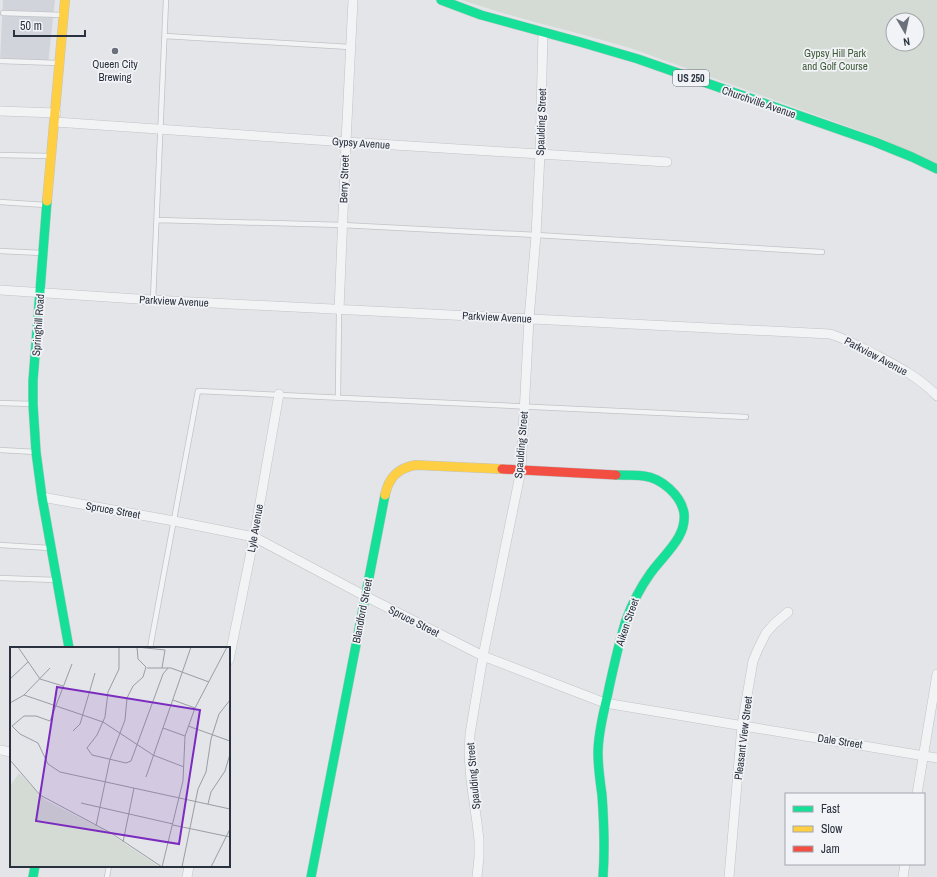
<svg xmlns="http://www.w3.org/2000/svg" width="937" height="877" font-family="'Archivo Narrow',sans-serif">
<rect width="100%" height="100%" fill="#e3e5e8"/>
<!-- built -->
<path fill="#d2d4db" d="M3 0H55L48 64 0 62Z"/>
<!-- green -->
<path fill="#d4dbd4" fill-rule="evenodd" d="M462 0H937V166L880 138 630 48C574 31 517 19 462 0ZM893 20H917V44H893Z"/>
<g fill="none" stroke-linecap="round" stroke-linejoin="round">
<defs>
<path id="lane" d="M3 13 63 15
M165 36 350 47
M0 61 58 63
M0 155 50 156
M0 202 46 205
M157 220 342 225 536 235 822 252
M0 251 42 253
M153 300 166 0
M338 397 339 310
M0 403 32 404
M0 450 36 452
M0 545 50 548
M0 578 56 580
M150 648 198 391 746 417
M107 877 109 866"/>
<path id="street" d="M0 111 56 113
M55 122 346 142 667 162
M0 290 153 300 830 334C847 339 862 348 878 356 899 367 920 378 937 396
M339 310 346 142 353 0
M42 497 174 521 254 537 365 596 483 656 605 703 937 758
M229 660 254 537 279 394
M0 750 11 752
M917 794 937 674
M187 877 189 866
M477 877 479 857V840L477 823 471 780 469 754 470 734 483 656 521 470 529 319 536 235 540 154 543 32
M729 877 742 725 753 661 758 649 766 633 774 624 788 612
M903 877 905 864"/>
<path id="fast" d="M441 0 481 15 580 42 638 59 875 142 912 157 937 169
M47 201 33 381V404L36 452 42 497 69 648
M33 877 35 866
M311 877 385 495
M603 877C605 850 604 823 602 795 600 781 598 767 598 753 598 730 605 709 609 688 614 665 619 642 626 620 632 604 640 588 650 574 663 555 687 538 684 513 681 495 661 478 644 476 635 475 625 475 616 475"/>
<path id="slow" d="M47 201 65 0
M385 495C389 477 398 468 416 465L502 469"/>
<path id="jam" d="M502 469 616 475"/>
</defs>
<!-- lane casing -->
<use href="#lane" stroke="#c1c3c6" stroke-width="6"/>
<!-- street casing -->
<use href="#street" stroke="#c1c3c6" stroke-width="10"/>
<!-- fast casing -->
<use href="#fast" stroke="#c1c3c6" stroke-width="10"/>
<!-- slow casing -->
<use href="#slow" stroke="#c1c3c6" stroke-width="10"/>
<!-- jam casing -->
<use href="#jam" stroke="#c1c3c6" stroke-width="10"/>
<!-- lane -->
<use href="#lane" stroke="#f2f3f4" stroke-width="4.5"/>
<!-- street -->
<use href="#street" stroke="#f2f3f4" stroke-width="9"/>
<!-- fast -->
<use href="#fast" stroke="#16e098" stroke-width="9"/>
<!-- slow -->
<use href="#slow" stroke="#ffcf43" stroke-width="9"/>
<!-- jam -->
<use href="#jam" stroke="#f24e42" stroke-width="9"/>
</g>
<!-- markers -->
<circle fill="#6b717a" stroke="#f1f3f6" stroke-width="1.5" cx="115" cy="51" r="4"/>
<g text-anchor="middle" stroke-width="3.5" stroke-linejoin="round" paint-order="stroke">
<!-- shield labels -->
<rect fill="#f1f3f6" stroke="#666c76" stroke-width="1" x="673" y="70" width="36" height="16" rx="3"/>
<g font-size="10" font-weight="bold" fill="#2b323f">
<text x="691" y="82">US 250</text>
</g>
<!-- park labels -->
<g font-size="11" fill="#3f5a3a" stroke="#f1f3f6">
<text x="835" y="57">Gypsy Hill Park<tspan x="835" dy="13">and Golf Course</tspan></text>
</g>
<!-- poi labels -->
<g font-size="11" fill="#2b323f" stroke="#f1f3f6">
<text x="115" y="68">Queen City<tspan x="115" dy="13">Brewing</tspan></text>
</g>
<!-- street labels -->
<g font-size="11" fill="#2b323f" stroke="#f1f3f6">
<text transform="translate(759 102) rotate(19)" y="4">Churchville Avenue</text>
<text transform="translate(541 122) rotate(-88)" y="4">Spaulding Street</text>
<text transform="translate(361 143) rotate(4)" y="4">Gypsy Avenue</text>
<text transform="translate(344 179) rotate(-88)" y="4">Berry Street</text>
<text transform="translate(174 301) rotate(3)" y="4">Parkview Avenue</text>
<text transform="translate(497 317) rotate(3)" y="4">Parkview Avenue</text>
<text transform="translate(38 325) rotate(-86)" y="4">Springhill Road</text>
<text transform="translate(876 356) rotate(28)" y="4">Parkview Avenue</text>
<text transform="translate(521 445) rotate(-85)" y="4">Spaulding Street</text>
<text transform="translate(113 510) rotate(10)" y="4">Spruce Street</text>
<text transform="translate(255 528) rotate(-80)" y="4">Lyle Avenue</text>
<text transform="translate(362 611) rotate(-79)" y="4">Blandford Street</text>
<text transform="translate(414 621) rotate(27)" y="4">Spruce Street</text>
<text transform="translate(627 622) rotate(-71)" y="4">Aiken Street</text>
<text transform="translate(743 738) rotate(-83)" y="4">Pleasant View Street</text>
<text transform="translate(840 741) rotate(9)" y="4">Dale Street</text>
<text transform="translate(473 776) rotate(-95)" y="4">Spaulding Street</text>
</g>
</g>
<!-- overview -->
<g transform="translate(10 647)">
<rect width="220" height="220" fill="#e3e5e8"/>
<path d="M9 126 35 153 94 183 150 220H0V139Z" fill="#d4dbd4"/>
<path fill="none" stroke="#999da4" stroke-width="1" d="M8 0 30 32 53 39M109 0V22L98 45 95 70 87 88 77 101 82 108 116 116 121 114 153 27 158 21M127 0 155 3 152 21M127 0 128 12 136 20M62 17 40 74 26 69H14L2 79 10 87 28 96 38 117 50 125 220 162M137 21H161L199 35M0 32 18 15M14 48 93 75 143 108 174 120M163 53 185 61M0 56 14 48 40 21M178 79 220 94M153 81 175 89M63 84 70 77 85 26M0 113 30 148 101 186 152 220M136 130 181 0M71 156 163 177M198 157 201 145 215 124 220 107M163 178 220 190M86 179 100 112 115 73 117 51 123 39 133 30 136 20M113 195 124 141M152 220 173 134 175 89 185 61 217 0M172 220 188 142 196 125 201 92 209 67 220 53M201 220 220 182"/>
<path fill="#7b2cbf" fill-opacity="0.15" stroke="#7b2cbf" stroke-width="2" d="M47 40 190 63 169 197 26 174Z"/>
<rect width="220" height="220" fill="none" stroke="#2b323f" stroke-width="2"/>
</g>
<!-- legend -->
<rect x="785" y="793" width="140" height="72" fill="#f1f3f6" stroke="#a2a6ad"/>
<rect x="793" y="806" width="20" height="6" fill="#16e098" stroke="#a2a6ad"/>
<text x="821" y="813" font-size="12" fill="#2b323f">Fast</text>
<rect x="793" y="826" width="20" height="6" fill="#ffcf43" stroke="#a2a6ad"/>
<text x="821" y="833" font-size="12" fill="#2b323f">Slow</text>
<rect x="793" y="846" width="20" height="6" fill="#f24e42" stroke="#a2a6ad"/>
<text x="821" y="853" font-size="12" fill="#2b323f">Jam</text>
<!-- north arrow -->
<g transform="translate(905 32) rotate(171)"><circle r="19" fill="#f1f3f6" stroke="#a2a6ad"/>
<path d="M0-3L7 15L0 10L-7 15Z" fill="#6b717a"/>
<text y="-6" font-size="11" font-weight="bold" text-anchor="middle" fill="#2b323f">N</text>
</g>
<!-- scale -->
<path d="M14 30v6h71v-6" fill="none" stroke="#2b323f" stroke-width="2"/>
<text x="20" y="30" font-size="12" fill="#2b323f" stroke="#f1f3f6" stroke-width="3" paint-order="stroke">50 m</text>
</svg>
